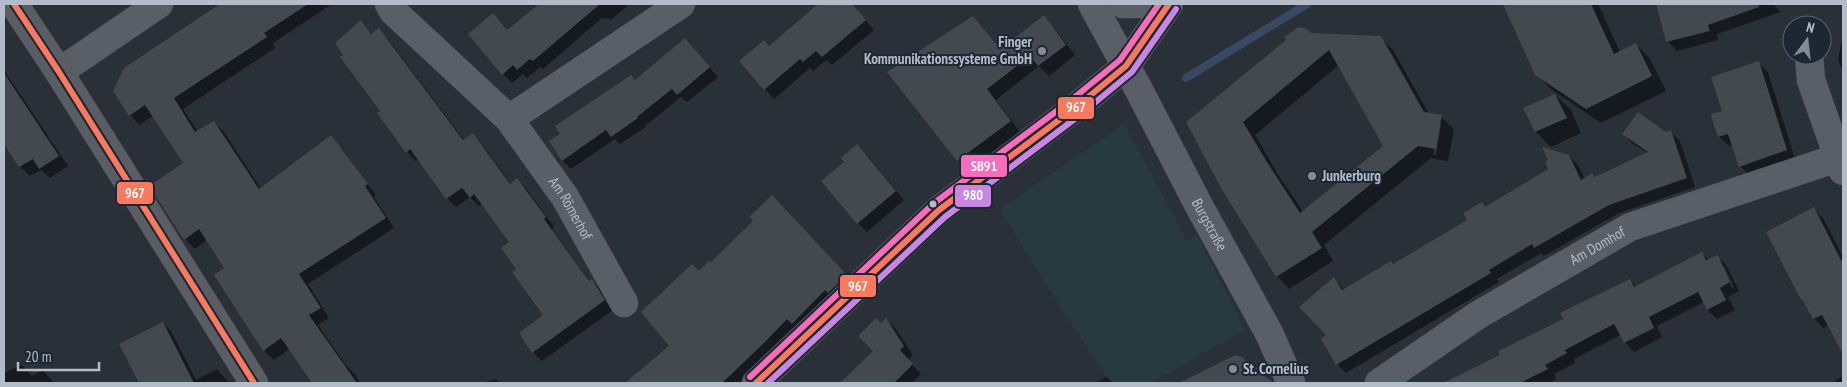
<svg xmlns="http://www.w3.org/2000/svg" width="1847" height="387" font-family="'PT Sans Narrow',sans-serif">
<rect width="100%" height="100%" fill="#2a3038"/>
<!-- green -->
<path fill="#273a3e" d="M1124 124 1187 241 1197 235 1245 330 1150 383H1111L1042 278 1000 209Z"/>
<!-- shadow -->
<path fill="#0007" fill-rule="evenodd" d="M224 4H332L273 43 275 48 183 109 198 132 214 122 224 132 261 189 330 137 340 147 376 195 374 197 394 228 308 284 329 318 318 325 345 364 356 375 360 383H314L290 349 274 360 264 350 225 268 208 239 195 249 185 239 150 186 185 163 154 115 139 125 130 115 125 68Z
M541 4H630L612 19 602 18 543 69 540 67 527 78 523 74 512 83 503 74 508 32Z
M820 4H852L874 30 832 65 826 60 813 71 810 68 774 99 765 89 769 47Z
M1504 4H1598L1620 52 1636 44 1650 59 1666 91 1601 123 1551 89 1536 74Z
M1657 4H1773L1781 12 1717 34 1718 40 1677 51 1667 41Z
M1043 17 1053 27 1075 55 1049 76 1039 66 996 100 1020 132 968 171 958 160 889 72 973 18 1001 50Z
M361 22 373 35 379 30 388 39 464 140 472 134 481 143 511 184 517 180 526 188 554 227 552 229 590 282 592 281 601 290 613 310 542 361 533 352 520 333 545 315 518 269 511 243 482 204 479 206 470 197 456 207 447 198 419 159 416 161 407 152 382 111Z
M1302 28 1310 34 1380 37 1393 50 1429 114 1441 117 1454 129 1448 161 1431 158 1324 245 1333 261 1289 289 1277 276 1188 123 1288 40 1285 37 1295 29ZM1339 65 1385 146 1303 212 1279 176 1255 135ZM1439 125H1441L1436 155H1433Z
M1843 33V71L1838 60Z
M685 40 718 77 687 102 681 97 645 126 646 127 620 144 615 139 571 169 562 160 635 81Z
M1759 63 1768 72 1795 159 1749 175 1740 166 1733 144 1729 146 1719 137 1716 126Z
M4 70 68 166 50 178 41 170 30 176 20 166 4 142Z
M1555 95 1571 110 1581 133 1551 147 1536 132 1525 109Z
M1671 132 1680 141 1695 187 1619 213 1544 256 1541 253 1497 279 1499 282 1346 373 1337 364 1323 339 1328 335 1334 279 1345 290 1393 265 1469 221 1486 208 1569 156 1578 165 1585 179 1592 174 1596 178 1648 153 1632 143 1624 134 1666 133Z
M866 154 904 200 867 232 858 223Z
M781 206 856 285 774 352 741 383H627L671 347 699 273Z
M1814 209 1823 218 1843 257V352L1829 325 1823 328 1814 318 1802 299 1768 233Z
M1702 254 1709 260 1717 256 1726 265 1739 291 1728 297 1735 310 1717 319 1708 310 1704 302 1657 326 1662 337 1634 352 1625 342 1621 335 1574 359 1575 363 1554 374 1556 379 1547 383H1470L1501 355 1630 280 1636 287ZM1721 266H1724L1734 287 1732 288Z
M886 320 895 328 913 355 908 360 921 374 912 383H841L874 351 881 325Z
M163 323 171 331 196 380 217 369 229 383H140L120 345Z
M1235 356 1261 374 1270 383H1186Z
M22 365 32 376 43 370 54 383H4V373Z
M1843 376V383H1836L1835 381Z
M1106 377 1113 383H1096Z
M496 379 500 383H482Z"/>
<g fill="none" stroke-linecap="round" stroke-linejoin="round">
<!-- stream -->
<path stroke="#384963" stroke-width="8" d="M1186 78 1307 4"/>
</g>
<!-- building -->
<path fill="#444950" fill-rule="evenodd" d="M220 4H308L264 33 267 37 174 98 195 132 214 121 259 189 331 135 368 184 365 186 386 218 299 274 321 308 309 315 357 383H312L281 338 263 351 214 275 224 268 199 229 184 240 149 186 183 163 145 105 129 116 113 91 124 68Z
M539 4H600L533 61 530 59 517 70 513 65 502 75 468 34 493 13 507 30Z
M818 4H852L866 20 822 57 816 51 803 62 800 59 764 90 739 61 764 40 769 46Z
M1503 4H1591L1614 54 1636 43 1652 76 1586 109 1535 75Z
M1656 4H1759V7L1708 25 1710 31 1666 42Z
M1044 15 1066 45 1038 66 1030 56 987 89 1011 121 957 161 887 72 973 16 1000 49Z
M361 20 371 34 379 28 463 140 473 133 510 184 517 178 546 217 544 219 589 281 592 279 605 300 532 353 519 333 543 315 512 272 516 269 501 248 509 242 474 194 470 198 462 188 446 199 410 149 406 153 377 113 380 111 340 57 343 55 335 43Z
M1298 27 1307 29 1311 33 1381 36 1424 112 1442 115 1436 149 1418 146 1312 232 1322 248 1276 277 1221 188 1186 122 1286 40 1284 37ZM1329 50 1383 146 1300 213 1267 162 1243 122Z
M685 38 710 67 677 95 672 89 637 117 638 118 611 137 606 130 562 161 549 141 560 134 555 126 631 75 635 80Z
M1759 61 1787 150 1739 167 1728 134 1718 137 1714 126 1711 114 1722 111 1711 77Z
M4 73 59 156 39 169 33 159 19 167 4 144Z
M1555 94 1567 118 1535 132 1523 108Z
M1638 112 1666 132 1671 130 1687 178 1609 205 1534 248 1532 244 1489 270 1491 273 1336 365 1321 339 1326 335 1299 307 1334 277 1342 290 1391 261 1393 264 1467 220 1463 213 1482 202 1485 207 1548 169 1545 162 1548 160 1542 147 1569 155 1581 180 1592 173 1595 177 1648 152 1622 134Z
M857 144 896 191 857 224 821 181 844 162 841 158Z
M772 195 847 275 828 293 825 290 792 324 787 319 765 342 722 383H625L669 346 641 312 692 264 699 271 709 261 711 262 753 221 749 217Z
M1814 207 1843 264V354L1822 315 1813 319 1802 299 1801 300 1766 232Z
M1702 252 1706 260 1718 255 1730 282 1720 288 1726 300 1707 310 1698 292 1649 317 1654 328 1624 343 1614 324 1565 350 1567 353 1545 365 1548 369 1520 383H1443L1500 355 1498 351 1563 319 1560 313 1630 279 1634 287Z
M876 318 881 323 886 318 904 346 900 350 913 364 894 383H840L873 351 858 336Z
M163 322 194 383H139L119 344Z
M1235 355 1242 357 1274 383H1179Z"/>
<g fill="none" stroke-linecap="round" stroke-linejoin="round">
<defs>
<g id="street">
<path id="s1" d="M389 4 393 11 509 119 565 197 624 303"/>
<path id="s2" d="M1092 4 1139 90 1198 204 1269 333 1291 383"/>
<path d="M1123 4H1159"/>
<path d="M1809 55 1811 80 1843 171"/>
<path d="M59 72 159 4"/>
<path d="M509 119 681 4"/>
<path id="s3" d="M1379 383 1478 315 1630 227 1837 158"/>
</g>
<path id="secondary" d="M14 4 59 72 254 383
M756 383 939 210 1075 108 1126 66 1169 4"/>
</defs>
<!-- street casing -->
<use href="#street" stroke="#484c53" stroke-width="29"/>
<!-- secondary casing -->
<use href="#secondary" stroke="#484c53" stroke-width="29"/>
<!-- street -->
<use href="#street" stroke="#5a5e66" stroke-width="28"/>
<!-- secondary -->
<use href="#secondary" stroke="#595d64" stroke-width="28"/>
<defs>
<path id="bus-1" d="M14 4 59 72 254 383
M756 383 939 210 1075 108 1126 66 1169 4"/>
<path id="bus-2" d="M768 383 945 217 1080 115 1132 72 1176 9"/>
<path id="bus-3" d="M750 377 933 204 1070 101 1120 60 1159 4"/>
</defs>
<!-- bus-1 casing -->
<use href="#bus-1" stroke="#1d2633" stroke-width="10"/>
<!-- bus-2 casing -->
<use href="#bus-2" stroke="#1d2633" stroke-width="10"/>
<!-- bus-3 casing -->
<use href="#bus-3" stroke="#1d2633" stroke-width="10"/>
<!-- bus-1 -->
<use href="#bus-1" stroke="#fc795f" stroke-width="6"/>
<!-- bus-2 -->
<use href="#bus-2" stroke="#c787e3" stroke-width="6"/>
<!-- bus-3 -->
<use href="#bus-3" stroke="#fb6dba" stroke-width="6"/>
</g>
<!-- markers -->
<g fill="#848b96" stroke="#1d2633" stroke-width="2">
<circle cx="1042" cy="51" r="5"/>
<circle cx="1312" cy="176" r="5"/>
<circle cx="1233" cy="369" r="5"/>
</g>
<circle fill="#b4bcc9" stroke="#1d2633" stroke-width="2" cx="933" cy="204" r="4.5"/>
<g text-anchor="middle" stroke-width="4" stroke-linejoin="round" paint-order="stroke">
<!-- poi labels -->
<g font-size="15" font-weight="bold" fill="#b4bcc9" stroke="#1d2633" text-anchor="start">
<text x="1032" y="47" text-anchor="end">Finger<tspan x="1032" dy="17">Kommunikationssysteme GmbH</tspan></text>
<text x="1322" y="181">Junkerburg</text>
<text x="1243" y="374">St. Cornelius</text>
</g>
<!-- street labels -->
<g font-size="15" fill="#b4bcc9" stroke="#1d2633">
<text dy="5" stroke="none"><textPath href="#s1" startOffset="275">Am Römerhof</textPath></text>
<text dy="5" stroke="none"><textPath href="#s2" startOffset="250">Burgstraße</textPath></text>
<text dy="5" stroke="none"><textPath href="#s3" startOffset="258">Am Domhof</textPath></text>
</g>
</g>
<g stroke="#1d2633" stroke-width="2">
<rect x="1057" y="96" width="38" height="24" rx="5" fill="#fc795f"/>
<rect x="960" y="154" width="48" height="24" rx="5" fill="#fb6dba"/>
<rect x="116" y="181" width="38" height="24" rx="5" fill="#fc795f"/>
<rect x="954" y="184" width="38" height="24" rx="5" fill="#c787e3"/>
<rect x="839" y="274" width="38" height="24" rx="5" fill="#fc795f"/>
</g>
<g font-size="14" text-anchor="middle" font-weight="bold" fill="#fff">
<text x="1076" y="112">967</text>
<text x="984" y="171">SB91</text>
<text x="135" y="198">967</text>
<text x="973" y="200">980</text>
<text x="858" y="291">967</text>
</g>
<!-- border -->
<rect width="1847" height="387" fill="none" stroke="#b4bcc9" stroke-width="10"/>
<!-- north arrow -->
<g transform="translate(1807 40) rotate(15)"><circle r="24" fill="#1d2633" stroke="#59626f"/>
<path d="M0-4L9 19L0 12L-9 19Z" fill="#848b96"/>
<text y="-8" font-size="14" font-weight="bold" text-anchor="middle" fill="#b4bcc9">N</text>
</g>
<!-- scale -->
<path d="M18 362v8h81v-8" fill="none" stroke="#b4bcc9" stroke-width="2.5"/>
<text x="25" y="362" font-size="15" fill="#b4bcc9" stroke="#1d2633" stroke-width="4" paint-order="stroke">20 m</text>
</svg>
